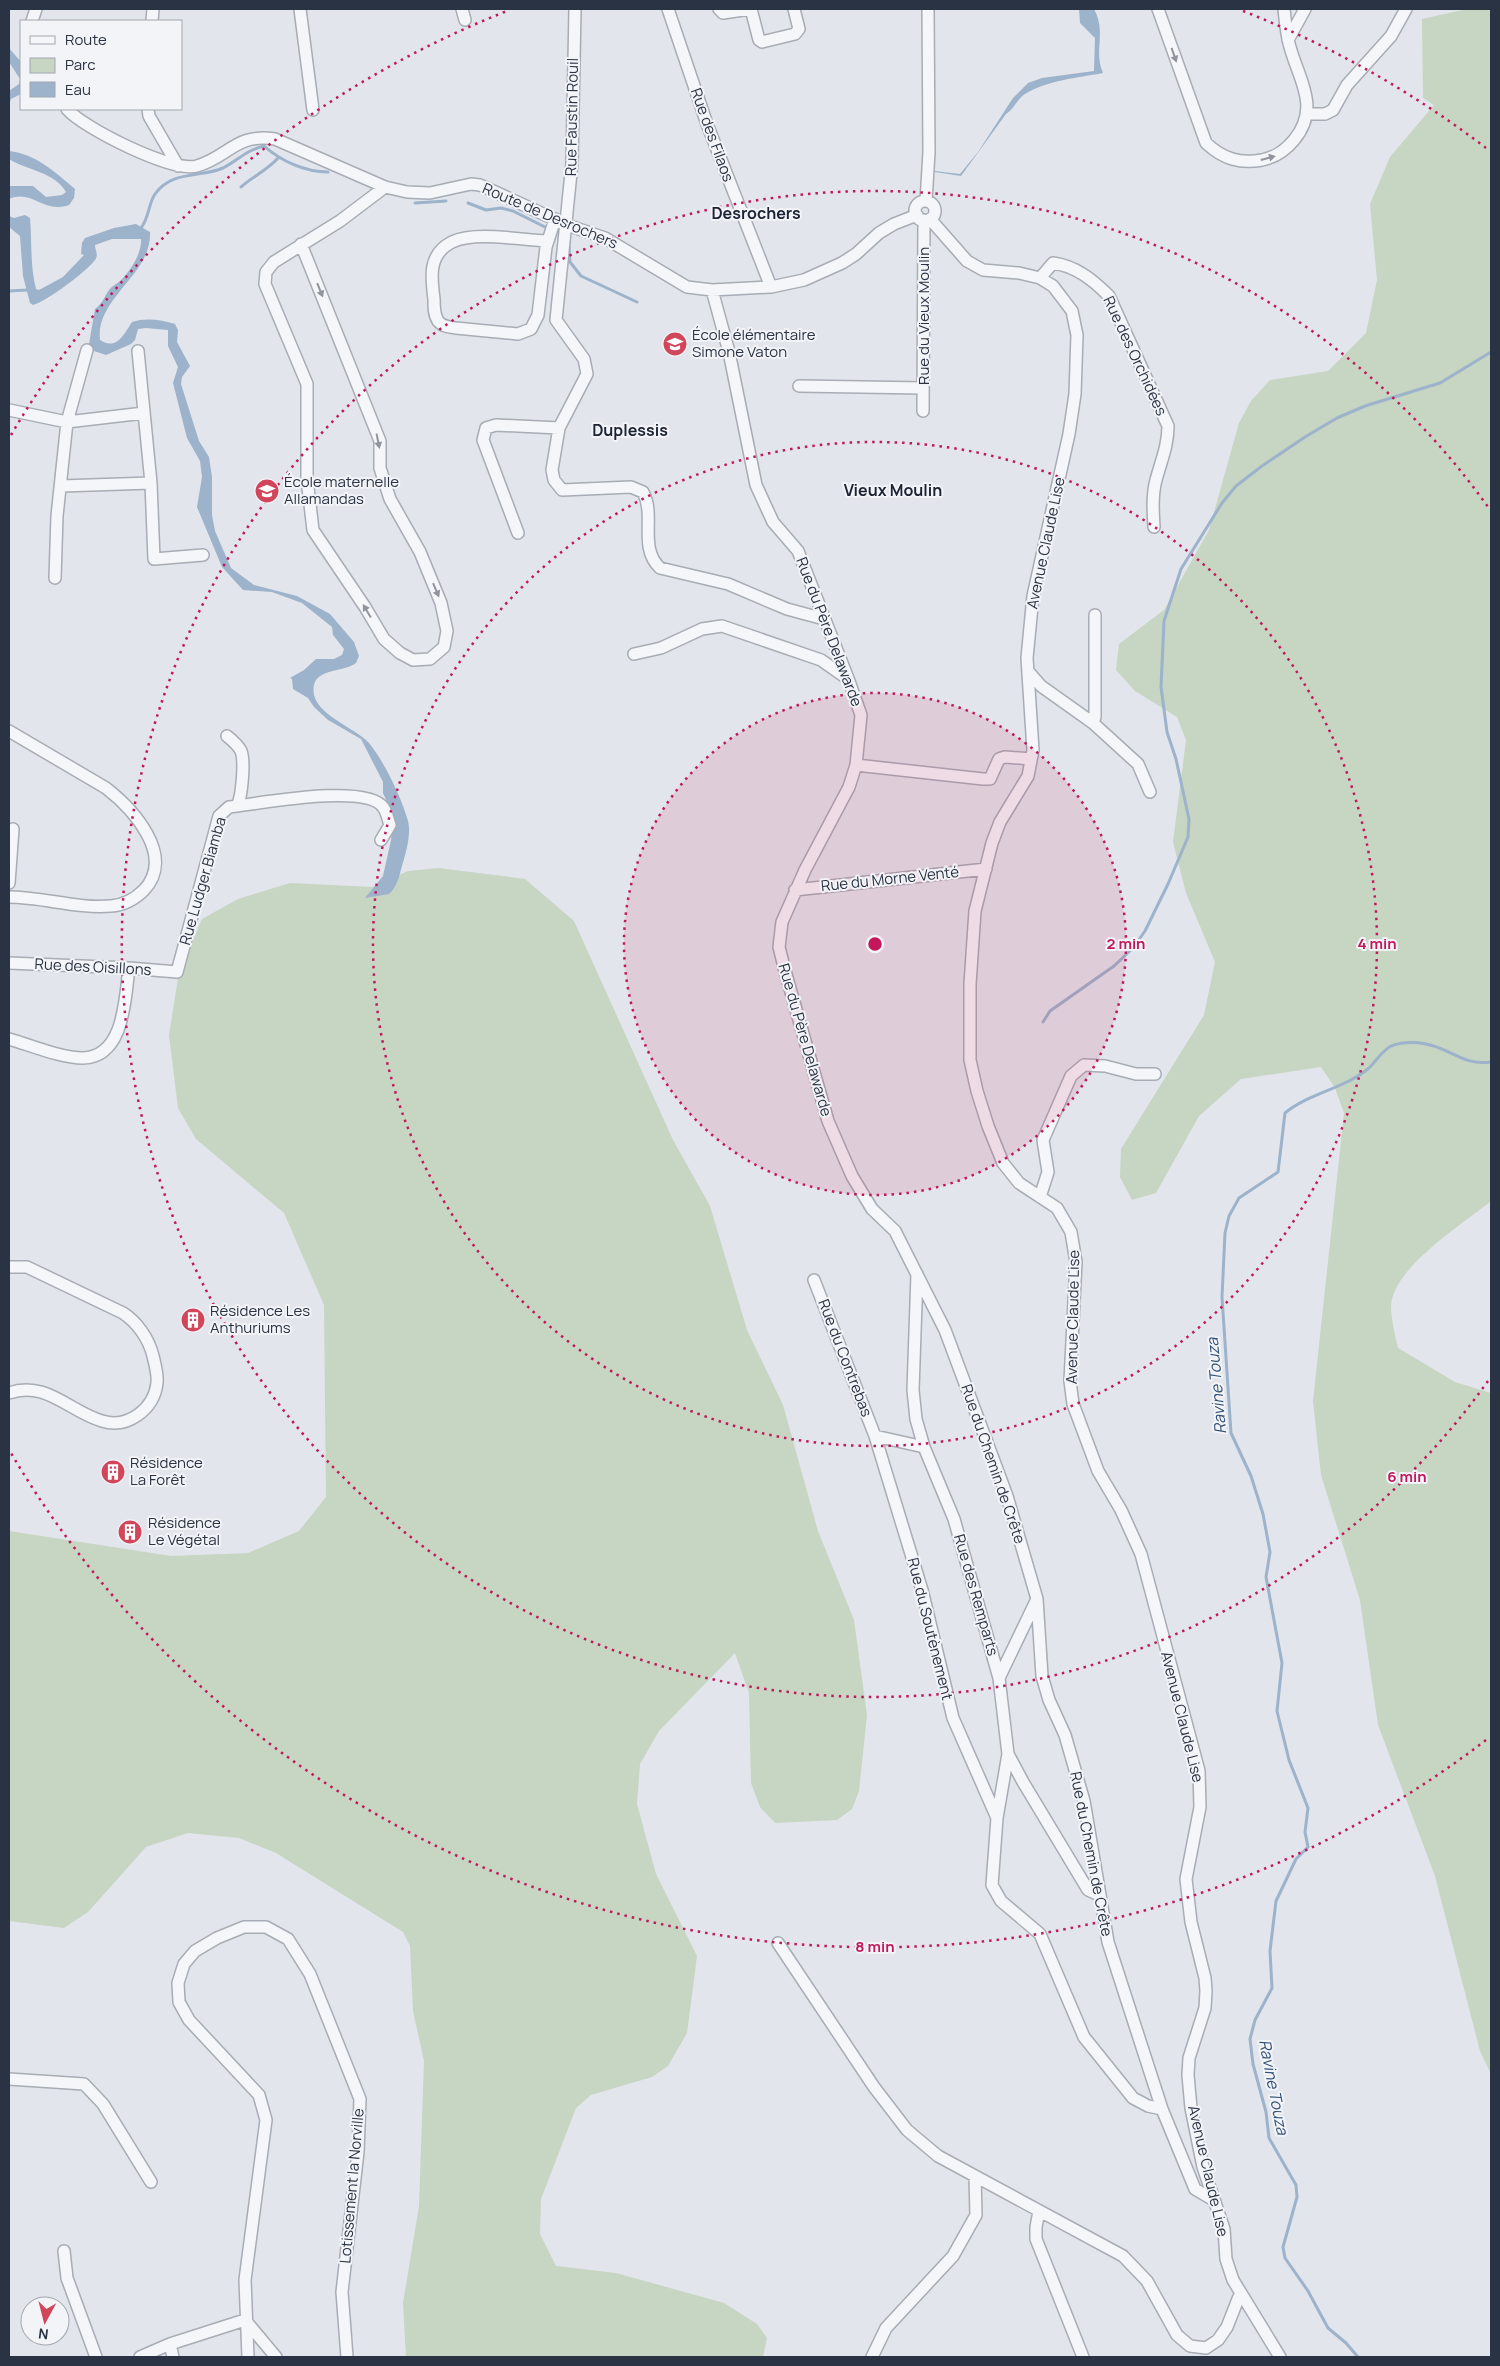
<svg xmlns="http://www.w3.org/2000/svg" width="1500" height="2366" font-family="Manrope,sans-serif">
<rect width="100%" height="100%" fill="#e2e5eb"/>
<!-- green -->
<path fill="#c7d5c3" d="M1467 9H1491V1201C1463 1224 1393 1267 1391 1306 1391 1319 1395 1335 1398 1348L1455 1382 1491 1393V2074L1480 2051 1435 1876 1378 1725 1360 1600 1321 1475 1313 1401 1344 1113 1335 1088 1321 1067 1241 1079 1199 1116 1156 1193 1132 1200 1120 1177 1121 1149 1204 1015 1215 962 1186 893 1173 842 1186 740 1177 717 1135 691 1116 670 1119 644 1164 610 1209 530 1239 423 1251 401 1270 380 1328 371 1366 333 1377 280 1370 204 1390 157 1434 105 1423 98 1422 19Z
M438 868 525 879 574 921 673 1140 710 1206 747 1330 783 1405 818 1531 854 1620 867 1715 859 1791 852 1809 837 1820 775 1823 760 1807 751 1783 749 1693 735 1653 659 1731 640 1764 637 1804 656 1874 697 1956 687 2033 668 2066 652 2077 591 2095 576 2108 541 2199 540 2234 556 2266 616 2273 724 2303 757 2324 767 2338 763 2357H406L403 2303 419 2206 424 2061 413 2011 410 1946 403 1932 276 1853 239 1838 188 1833 146 1847 88 1912 64 1928 9 1921V1531L171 1556 248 1553 299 1531 326 1497 324 1305 284 1213 196 1139 178 1108 169 1035 179 972 202 919 238 899 290 883 372 887 408 871Z"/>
<!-- water -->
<path fill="#9cb3cb" d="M1079 9H1094C1107 33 1093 51 1103 73 1077 78 1048 80 1025 94 1017 99 1014 109 1006 114L961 176 935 172V171L960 174 978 152 1013 98 1028 83 1042 78 1094 71 1095 38 1080 23Z
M9 48 21 62V94L11 99 9 105V91L19 84 20 79 9 62Z
M9 151C36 154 55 172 75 189L74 198 69 205C42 214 33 189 9 199V186H33L46 197 62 195 66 192C55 172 26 170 9 159Z
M25 215 30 218C32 242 30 266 36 289L39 290 63 277 84 255 81 254 82 243 85 238 114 228 136 224 150 232C152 275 95 298 100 340 117 351 124 334 132 322 146 317 162 320 175 324L178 330 177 342 190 366 182 377 181 384 199 441 209 457 212 477V515L215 531 231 568 254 585 297 596 330 614 354 642 359 656 356 663C345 672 318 668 314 685 308 713 354 726 369 743 384 761 402 799 408 821 411 832 407 849 404 859 400 871 399 885 389 894L365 898 383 876 391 840 393 815 383 793V782L361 739 328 720 314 707 308 698 293 689 292 679 290 678 304 670 316 659H334L342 655 344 649 333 635 332 627 302 603 272 592 243 590 222 567 197 507 202 477 200 461 187 438 173 383 178 367 168 346V330L146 328 138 329 135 340 131 344 106 355 94 351 89 344 95 309C103 303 104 297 109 290 112 286 117 284 121 280 131 270 142 253 141 239H112L95 245C95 250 99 255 95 260 86 272 47 301 33 305L30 303 23 276 20 236 9 227V216L14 218Z"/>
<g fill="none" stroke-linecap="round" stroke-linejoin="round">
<!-- stream -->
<path stroke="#9cb3cb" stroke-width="3" d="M241 187C253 176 268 170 279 157
M415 203 446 201
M468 203 486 210 501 208 513 211 547 228
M140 229C149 220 148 204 155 194 172 170 200 178 223 168 239 160 244 151 264 146 281 161 305 172 328 172
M569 247 570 262 581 276 637 302
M9 291 27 290 28 286
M1043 1022 1050 1011 1114 966 1133 948 1145 931 1168 884 1188 837 1189 819 1176 759 1167 732 1161 687 1164 621 1181 569 1222 503 1236 486 1262 466 1305 437 1337 418 1365 406 1440 383 1491 352
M1358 2357 1346 2343 1328 2328 1308 2291 1285 2258 1283 2247 1297 2197 1296 2185 1269 2138 1266 2112 1253 2064 1250 2039 1255 2020 1272 1988 1270 1951 1276 1901 1296 1859 1308 1847 1305 1832 1308 1808 1289 1760 1277 1711 1282 1663 1266 1577 1270 1552 1263 1514 1251 1476 1231 1433 1222 1297 1225 1233 1229 1216 1239 1198 1278 1172 1285 1113C1309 1093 1344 1089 1369 1068 1376 1061 1383 1050 1391 1046 1402 1042 1415 1042 1426 1044 1450 1048 1463 1066 1491 1062"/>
<defs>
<path id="minor" d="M300 9 313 110
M462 9 465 20
M575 9 572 163 556 320 584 359 587 374 559 428 552 470 554 480 562 490 631 487 643 492C656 516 638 547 660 568L728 584 787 609 824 619
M668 9 707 124 771 287
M719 9 723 13 750 9
M751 9 759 40 762 42 795 34 799 29 794 9
M1158 9 1206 143C1223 159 1240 164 1262 160 1276 157 1285 151 1294 140 1323 105 1295 75 1288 39 1286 29 1285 19 1284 9
M32 21 36 9
M152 21 153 9
M1288 40 1305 9
M67 109C83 128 173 173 197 166 229 157 235 133 275 139L385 187 407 192 430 193 471 184 480 185 567 225 605 238 687 287 712 290 771 287 804 280 842 263 856 254 879 233 894 224 917 215
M148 109 149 116 178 166
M1308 114H1325L1333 110 1347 85 1391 36 1406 9
M926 201 929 152 928 9
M915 211a10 10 0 1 1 20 0a10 10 0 1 1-20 0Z
M930 219 967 261 983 270 1019 273 1040 278 1053 286 1072 311 1077 335 1075 394 1069 434 1033 596 1027 658 1033 750 1028 776 1000 822 992 843 975 911 970 984V1060L977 1091 988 1126 1003 1163 1019 1183 1057 1208 1071 1232 1076 1262 1070 1381 1073 1404 1098 1471 1121 1510 1141 1554 1199 1771 1200 1807 1186 1879 1191 1922 1205 1978 1206 1991 1205 2008 1189 2058 1188 2075 1191 2108 1203 2167 1224 2229 1226 2259 1233 2280 1280 2357
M547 241C521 240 475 231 452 242 428 254 431 277 434 299 434 307 434 315 438 321 443 327 449 327 456 328L518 334 531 329 538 315 546 247 555 219
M301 244 380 441V468L390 499 420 552 441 603 447 631 444 647 430 659 413 660 400 653 384 639 365 607 313 530 307 479V384L265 284 266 272 274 262 340 221 385 187
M1040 278 1053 263C1076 266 1093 280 1109 296L1168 426C1168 446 1161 461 1156 480 1152 495 1153 511 1154 527
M712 290 729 352 756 485 773 522 798 551 849 681 861 715 856 765 849 787 805 870 782 922 779 947 785 971 828 1121 852 1176 872 1209 895 1231 945 1330 1007 1496 1037 1599 1042 1676 1049 1700 1065 1735 1084 1801 1108 1942 1162 2109 1195 2189 1212 2199
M138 351 151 483 154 559 203 555
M799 386 923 388
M9 410 67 422 144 413
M923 411 924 220
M61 486 151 483
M518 533 483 440 486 428 496 425 559 428
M55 578 57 516 67 422 87 350
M634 654 661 648 702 629 722 626 821 660 848 679
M1028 671 1041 686 1093 723 1095 717V615
M1093 723 1138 764 1150 792
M9 731 106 788C133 809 176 856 144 890 135 899 124 905 111 906 77 909 43 897 9 897
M227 736C232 740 238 745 241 751 245 761 242 797 237 806
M856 765 983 779H990L999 759 1005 757 1031 759
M9 883 13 829
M795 890 986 869
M9 963 129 968 177 972 219 816 229 807C258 804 365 783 383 807 387 812 388 820 390 825L381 840
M9 1039C30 1045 61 1058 83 1058 125 1057 125 997 129 968
M1040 1197 1048 1172 1043 1140 1071 1076 1084 1065 1105 1066 1136 1074H1155
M9 1267H27L123 1313C137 1322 149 1339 153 1356 155 1364 158 1375 157 1383 154 1409 128 1429 102 1421 70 1412 46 1380 9 1393
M917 1274 913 1390 916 1419 924 1447 954 1519 999 1678 1008 1754 1023 1782 1088 1890 1099 1895
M814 1280 875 1436 922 1590 953 1718 997 1818
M875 1436 924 1447
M999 1678 1036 1601
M1008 1754 997 1818 992 1885 1001 1901 1040 1934 1084 2037 1133 2098 1148 2106 1162 2109
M778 1943 874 2087 907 2130 938 2156 1123 2256 1147 2281 1177 2335 1190 2346 1206 2348 1218 2340 1227 2327 1240 2294
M9 2079 84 2084 103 2104 151 2182
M1039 2211 1036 2227V2239L1083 2357
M64 2251 67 2278 96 2357
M140 2357 170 2344
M173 2357 170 2344 245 2320 276 2357
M248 2357 245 2280 266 2120 259 2095 189 2020 179 2002 178 1983 184 1964 195 1951 217 1938 244 1927H266L288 1939 310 1974 360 2099 358 2152 342 2292 347 2357
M872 2357 886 2328 953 2256 976 2215 975 2176"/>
</defs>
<!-- minor casing -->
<use href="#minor" stroke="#a7acb5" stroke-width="14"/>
<!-- minor -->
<use href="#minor" stroke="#f5f6f9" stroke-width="11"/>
</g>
<!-- one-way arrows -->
<defs><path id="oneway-solid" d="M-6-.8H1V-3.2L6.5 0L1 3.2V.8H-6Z" transform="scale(1.25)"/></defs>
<g fill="#90949e">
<use href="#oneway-solid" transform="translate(1174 55) rotate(71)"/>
<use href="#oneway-solid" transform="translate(1268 158) rotate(-15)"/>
<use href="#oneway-solid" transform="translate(320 290) rotate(68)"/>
<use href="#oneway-solid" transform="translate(378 441) rotate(79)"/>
<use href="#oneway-solid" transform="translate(436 590) rotate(67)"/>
<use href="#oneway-solid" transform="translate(367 611) rotate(-121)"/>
</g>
<!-- distance rings -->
<circle cx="875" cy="944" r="251" fill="#c2185b" fill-opacity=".12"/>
<g fill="none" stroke="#c2185b" stroke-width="2.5" stroke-dasharray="2.5 5">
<circle cx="875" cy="944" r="251"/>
<circle cx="875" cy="944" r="502"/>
<path d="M1488 1381A753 753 0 1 1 1488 507"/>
<path d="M1486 1740A1003 1003 0 0 1 11 1453M11 435A1003 1003 0 0 1 507 11M1243 11A1003 1003 0 0 1 1486 148"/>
</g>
<!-- icons -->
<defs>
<symbol id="school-disc" viewBox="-11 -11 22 22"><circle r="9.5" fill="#d1465b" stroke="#f2f4f8"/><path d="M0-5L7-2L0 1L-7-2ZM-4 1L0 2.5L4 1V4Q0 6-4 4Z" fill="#fff"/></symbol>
<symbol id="building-disc" viewBox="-11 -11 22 22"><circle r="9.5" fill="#d1465b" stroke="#f2f4f8"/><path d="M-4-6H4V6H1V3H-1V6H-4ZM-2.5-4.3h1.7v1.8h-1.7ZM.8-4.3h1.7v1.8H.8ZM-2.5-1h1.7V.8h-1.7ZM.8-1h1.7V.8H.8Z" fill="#fff"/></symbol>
</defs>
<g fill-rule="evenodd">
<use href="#school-disc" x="661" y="330" width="28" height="28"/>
<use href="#school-disc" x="253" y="477" width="28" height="28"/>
<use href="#building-disc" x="179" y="1306" width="28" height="28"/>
<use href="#building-disc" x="99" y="1458" width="28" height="28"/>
<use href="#building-disc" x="116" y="1518" width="28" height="28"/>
</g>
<g text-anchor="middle" stroke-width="4" stroke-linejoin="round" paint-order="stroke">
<!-- street labels -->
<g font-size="15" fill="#2a3343" stroke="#f2f4f8">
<text transform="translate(572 117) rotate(-89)" y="5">Rue Faustin Rouil</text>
<text transform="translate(712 135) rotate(70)" y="5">Rue des Filaos</text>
<text transform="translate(550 216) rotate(23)" y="5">Route de Desrochers</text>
<text transform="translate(924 316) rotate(-90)" y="5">Rue du Vieux Moulin</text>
<text transform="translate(1135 356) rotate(65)" y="5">Rue des Orchidées</text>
<text transform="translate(1046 543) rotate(-78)" y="5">Avenue Claude Lise</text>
<text transform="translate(829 632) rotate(69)" y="5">Rue du Père Delawarde</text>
<text transform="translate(890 879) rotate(-6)" y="5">Rue du Morne Venté</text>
<text transform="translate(203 881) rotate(-74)" y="5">Rue Ludger Biamba</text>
<text transform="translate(93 967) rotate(3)" y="5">Rue des Oisillons</text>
<text transform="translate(805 1040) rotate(74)" y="5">Rue du Père Delawarde</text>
<text transform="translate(1073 1317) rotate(-89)" y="5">Avenue Claude Lise</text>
<text transform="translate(845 1358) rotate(69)" y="5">Rue du Contrebas</text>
<text transform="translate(993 1464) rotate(71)" y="5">Rue du Chemin de Crête</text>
<text transform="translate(976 1595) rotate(74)" y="5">Rue des Remparts</text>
<text transform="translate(930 1629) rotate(76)" y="5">Rue du Soutènement</text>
<text transform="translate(1182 1717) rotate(76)" y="5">Avenue Claude Lise</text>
<text transform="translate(1091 1854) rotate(79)" y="5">Rue du Chemin de Crête</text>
<text transform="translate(1208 2171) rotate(77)" y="5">Avenue Claude Lise</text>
<text transform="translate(352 2186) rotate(-85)" y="5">Lotissement la Norville</text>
</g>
<!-- poi labels -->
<g font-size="15" fill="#2a3343" stroke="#f2f4f8" text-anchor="start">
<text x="692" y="340">École élémentaire<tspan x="692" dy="17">Simone Vaton</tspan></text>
<text x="284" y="487">École maternelle<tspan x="284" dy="17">Allamandas</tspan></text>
<text x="210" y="1316">Résidence Les<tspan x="210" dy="17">Anthuriums</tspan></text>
<text x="130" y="1468">Résidence<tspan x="130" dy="17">La Forêt</tspan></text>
<text x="148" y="1528">Résidence<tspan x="148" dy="17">Le Végétal</tspan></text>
</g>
<!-- neighbourhood labels -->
<g font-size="16" font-weight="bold" fill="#1c2434" stroke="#f2f4f8">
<text x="756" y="219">Desrochers</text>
<text x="630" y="436">Duplessis</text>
<text x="893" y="496">Vieux Moulin</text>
</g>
<!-- water labels -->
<g font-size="16" font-style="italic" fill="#335278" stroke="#f2f4f8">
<text transform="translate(1216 1386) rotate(-95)" y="6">Ravine Touza</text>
<text transform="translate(1274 2087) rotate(79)" y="6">Ravine Touza</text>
</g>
</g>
<circle cx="875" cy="944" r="8" fill="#c2185b" stroke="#f2f4f8" stroke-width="2.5"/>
<g font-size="15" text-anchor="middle" font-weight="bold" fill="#c2185b" stroke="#f2f4f8" stroke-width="4" stroke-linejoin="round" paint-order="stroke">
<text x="1126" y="949">2 min</text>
<text x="1377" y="949">4 min</text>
<text x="1407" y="1482">6 min</text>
<text x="875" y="1952">8 min</text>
</g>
<!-- border -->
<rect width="1500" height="2366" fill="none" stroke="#2a3343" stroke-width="20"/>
<!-- legend -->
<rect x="20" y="20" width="162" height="90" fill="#f2f4f8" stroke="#a2a7b0"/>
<rect x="30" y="36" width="25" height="8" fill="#f5f6f9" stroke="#a2a7b0"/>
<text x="65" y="45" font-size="15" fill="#2a3343">Route</text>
<rect x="30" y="58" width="25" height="15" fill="#c7d5c3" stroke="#a2a7b0"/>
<text x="65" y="70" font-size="15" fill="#2a3343">Parc</text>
<rect x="30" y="82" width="25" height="15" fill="#9cb3cb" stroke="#a2a7b0"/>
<text x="65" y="95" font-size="15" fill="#2a3343">Eau</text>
<!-- north arrow -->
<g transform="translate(45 2321) rotate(187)"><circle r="24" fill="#f2f4f8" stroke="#a2a7b0"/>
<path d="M0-4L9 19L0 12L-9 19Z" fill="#d1465b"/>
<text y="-8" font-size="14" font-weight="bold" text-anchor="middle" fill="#2a3343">N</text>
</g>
</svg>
